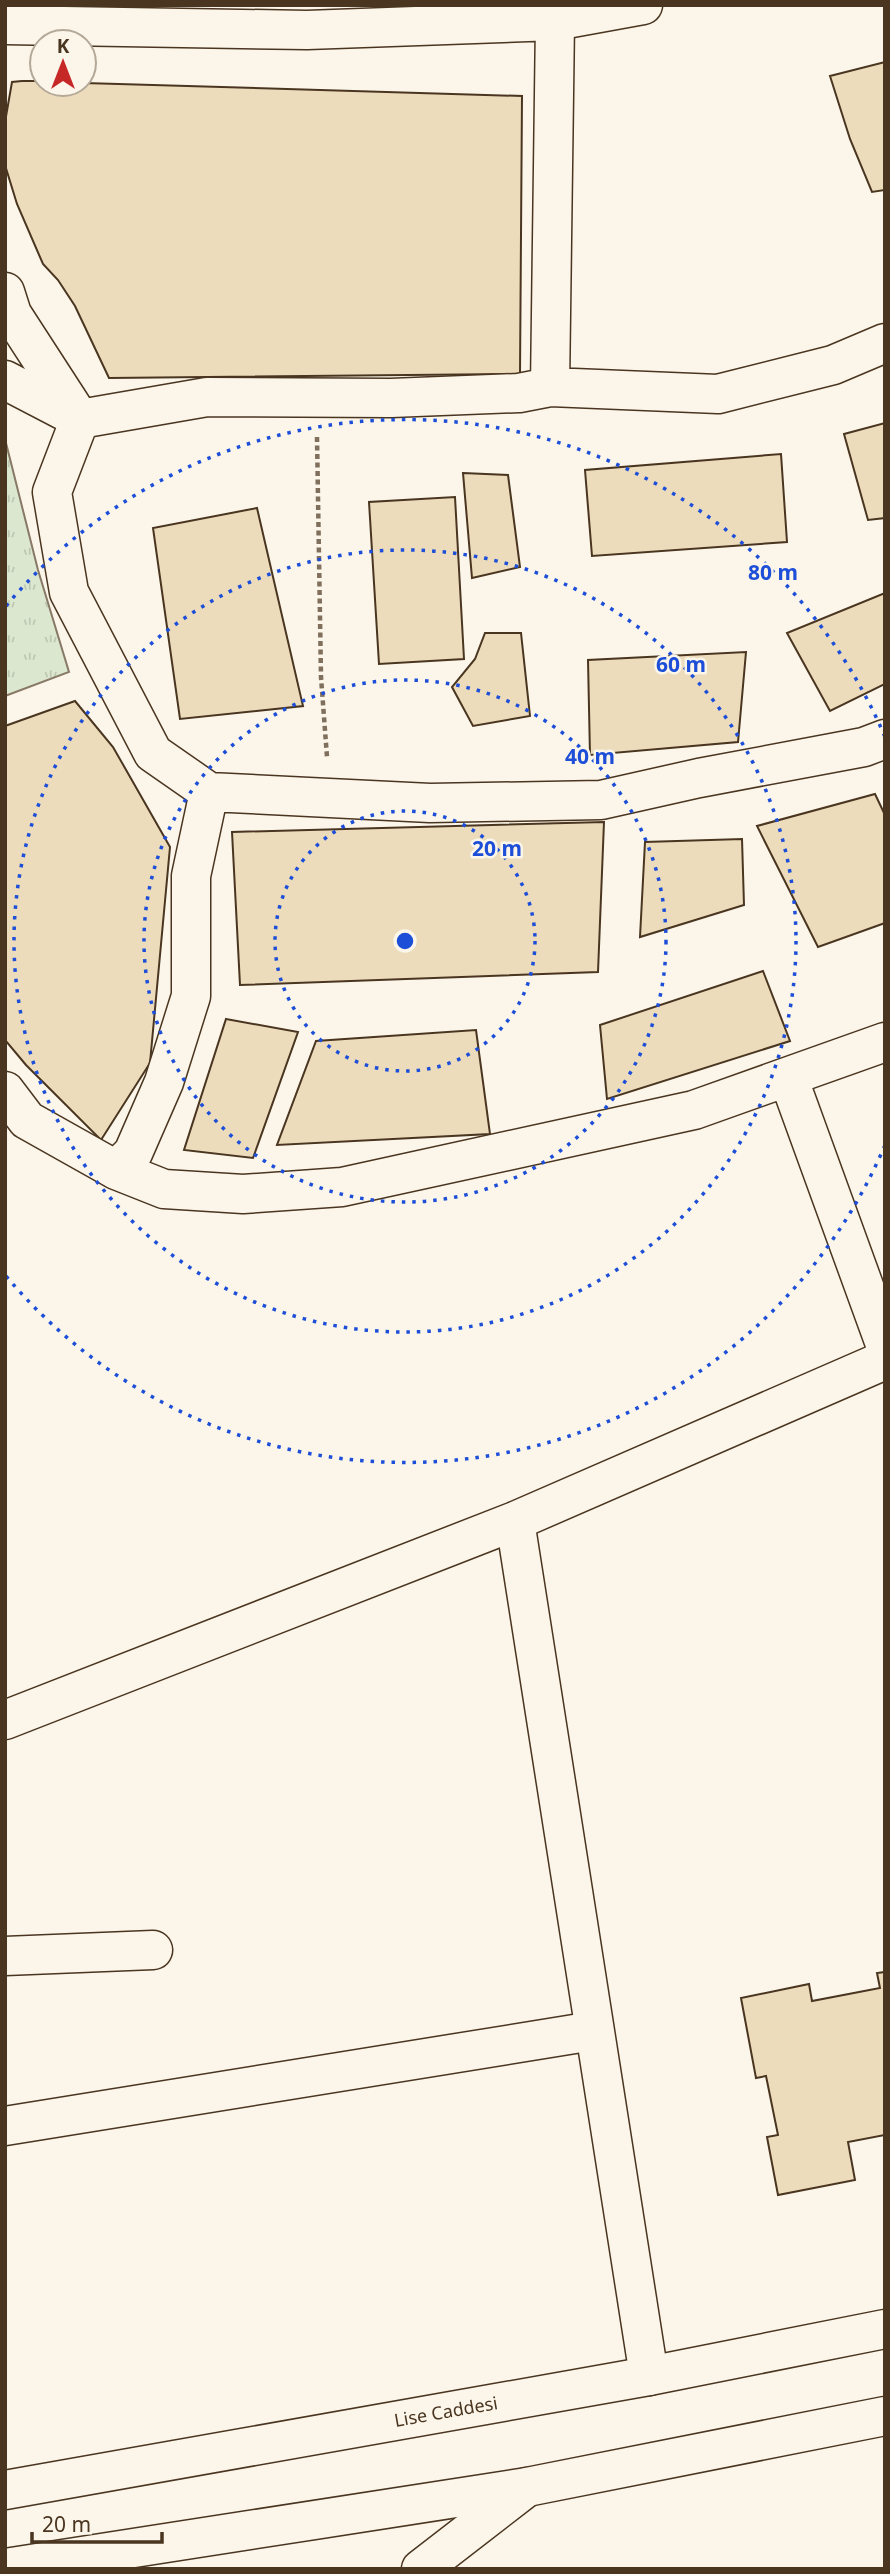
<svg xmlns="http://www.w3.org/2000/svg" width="890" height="2574" font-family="'Noto Sans',sans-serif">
<defs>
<pattern id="grass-tufts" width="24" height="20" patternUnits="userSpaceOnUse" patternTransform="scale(1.75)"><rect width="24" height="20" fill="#dce7d0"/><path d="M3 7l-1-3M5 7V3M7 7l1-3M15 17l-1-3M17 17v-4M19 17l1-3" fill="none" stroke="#bec7b2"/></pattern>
</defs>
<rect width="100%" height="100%" fill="#fbf6e9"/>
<!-- grass -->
<path fill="url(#grass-tufts)" stroke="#887966" stroke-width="2" d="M5 439 38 570 69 672 5 696Z"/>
<!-- building -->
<path fill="#ecdcbc" stroke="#4a3520" stroke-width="2" d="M885 62V190L872 192 850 139 830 76Z
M22 81H42V84L84 83 522 96 520 374 109 378 75 306 58 280 43 264 17 204 5 165V122L12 82Z
M885 423V518L868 520 844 434Z
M781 454 787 542 592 556 585 470Z
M463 473 508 475 520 567 472 578Z
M455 497 464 659 379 664 369 502Z
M257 508 303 706 180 719 153 528Z
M885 593V684L830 711 787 633Z
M485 633H521L530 716 473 726 452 687 475 659Z
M746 652 738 742 590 755 588 660Z
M75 701 113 747 170 847 150 1063 101 1140 26 1065 5 1040V726Z
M875 794 885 815V923L818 947 757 826Z
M604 822 598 972 240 985 232 832Z
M742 839 744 905 640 937 645 842Z
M763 971 790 1041 607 1099 600 1025Z
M226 1019 298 1032 253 1158 184 1150Z
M476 1030 490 1134 277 1145 316 1041Z
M885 1972V2135L848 2142 855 2180 778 2195 767 2137 778 2135 766 2076 756 2078 741 1998 809 1984 812 2001 880 1988 877 1973Z"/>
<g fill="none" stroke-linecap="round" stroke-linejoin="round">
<defs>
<path id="minor" d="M5 25 307 30 555 21 643 5
M5 292 12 314 80 419
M5 380 78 418
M550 387 555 21
M885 739 864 747 699 778 601 800 430 803 209 792 191 876V996L164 1082 133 1153 116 1170 164 1189 243 1194 342 1187 694 1110 885 1042
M209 792 153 753 69 592 52 492 80 419 207 397 391 398 519 393 550 387 718 394 833 365 885 343
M788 1077 885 1344
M5 1091 27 1120 116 1170
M515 1521 885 1360
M5 1720 515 1521 649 2376
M5 1956 153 1950
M5 2126 593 2031
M421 2569 527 2487"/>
<path id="tertiary" d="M5 2490 649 2376 885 2329
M5 2568 527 2487 885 2416"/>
</defs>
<!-- minor casing -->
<use href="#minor" stroke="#4a3520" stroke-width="41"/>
<!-- tertiary casing -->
<use href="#tertiary" stroke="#4a3520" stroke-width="41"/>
<!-- path -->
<path stroke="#7f6f5c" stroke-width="4.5" stroke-dasharray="5 3.5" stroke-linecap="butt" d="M317 437 321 677 327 757"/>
<!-- minor -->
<use href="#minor" stroke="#fbf6e9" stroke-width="38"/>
<!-- tertiary -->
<use href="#tertiary" stroke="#fbf6e9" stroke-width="38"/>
</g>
<!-- distance rings -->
<g fill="none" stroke="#1d4ed8" stroke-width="3.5" stroke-dasharray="3.5 7">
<circle cx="405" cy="941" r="130"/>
<circle cx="405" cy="941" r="261"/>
<circle cx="405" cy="941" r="391"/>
<path d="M885 1145A521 521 0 0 1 6 1276M6 606A521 521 0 0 1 885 737"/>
</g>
<g text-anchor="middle" stroke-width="5" stroke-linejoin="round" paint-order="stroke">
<!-- street labels -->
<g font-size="18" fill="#4a3520" stroke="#fbf6e9">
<text transform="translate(446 2412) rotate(-10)" y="6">Lise Caddesi</text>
</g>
</g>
<circle cx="405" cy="941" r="10" fill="#1d4ed8" stroke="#fbf6e9" stroke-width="3.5"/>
<g font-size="21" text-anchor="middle" font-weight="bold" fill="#1d4ed8" stroke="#fbf6e9" stroke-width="5" stroke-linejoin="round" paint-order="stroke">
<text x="773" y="580">80 m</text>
<text x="681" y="672">60 m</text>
<text x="590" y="764">40 m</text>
<text x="497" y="856">20 m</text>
</g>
<!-- border -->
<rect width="890" height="2574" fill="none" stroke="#4a3520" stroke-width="14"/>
<!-- north arrow -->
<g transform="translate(63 63)"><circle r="33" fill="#fbf6e9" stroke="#b4a999" stroke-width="2"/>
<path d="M0-5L12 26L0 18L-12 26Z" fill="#c62828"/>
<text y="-10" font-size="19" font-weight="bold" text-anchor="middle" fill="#4a3520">K</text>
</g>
<!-- scale -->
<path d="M32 2532v10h130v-10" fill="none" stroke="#4a3520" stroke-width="3.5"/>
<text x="42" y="2532" font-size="21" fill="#4a3520" stroke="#fbf6e9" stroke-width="5" paint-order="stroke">20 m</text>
</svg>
